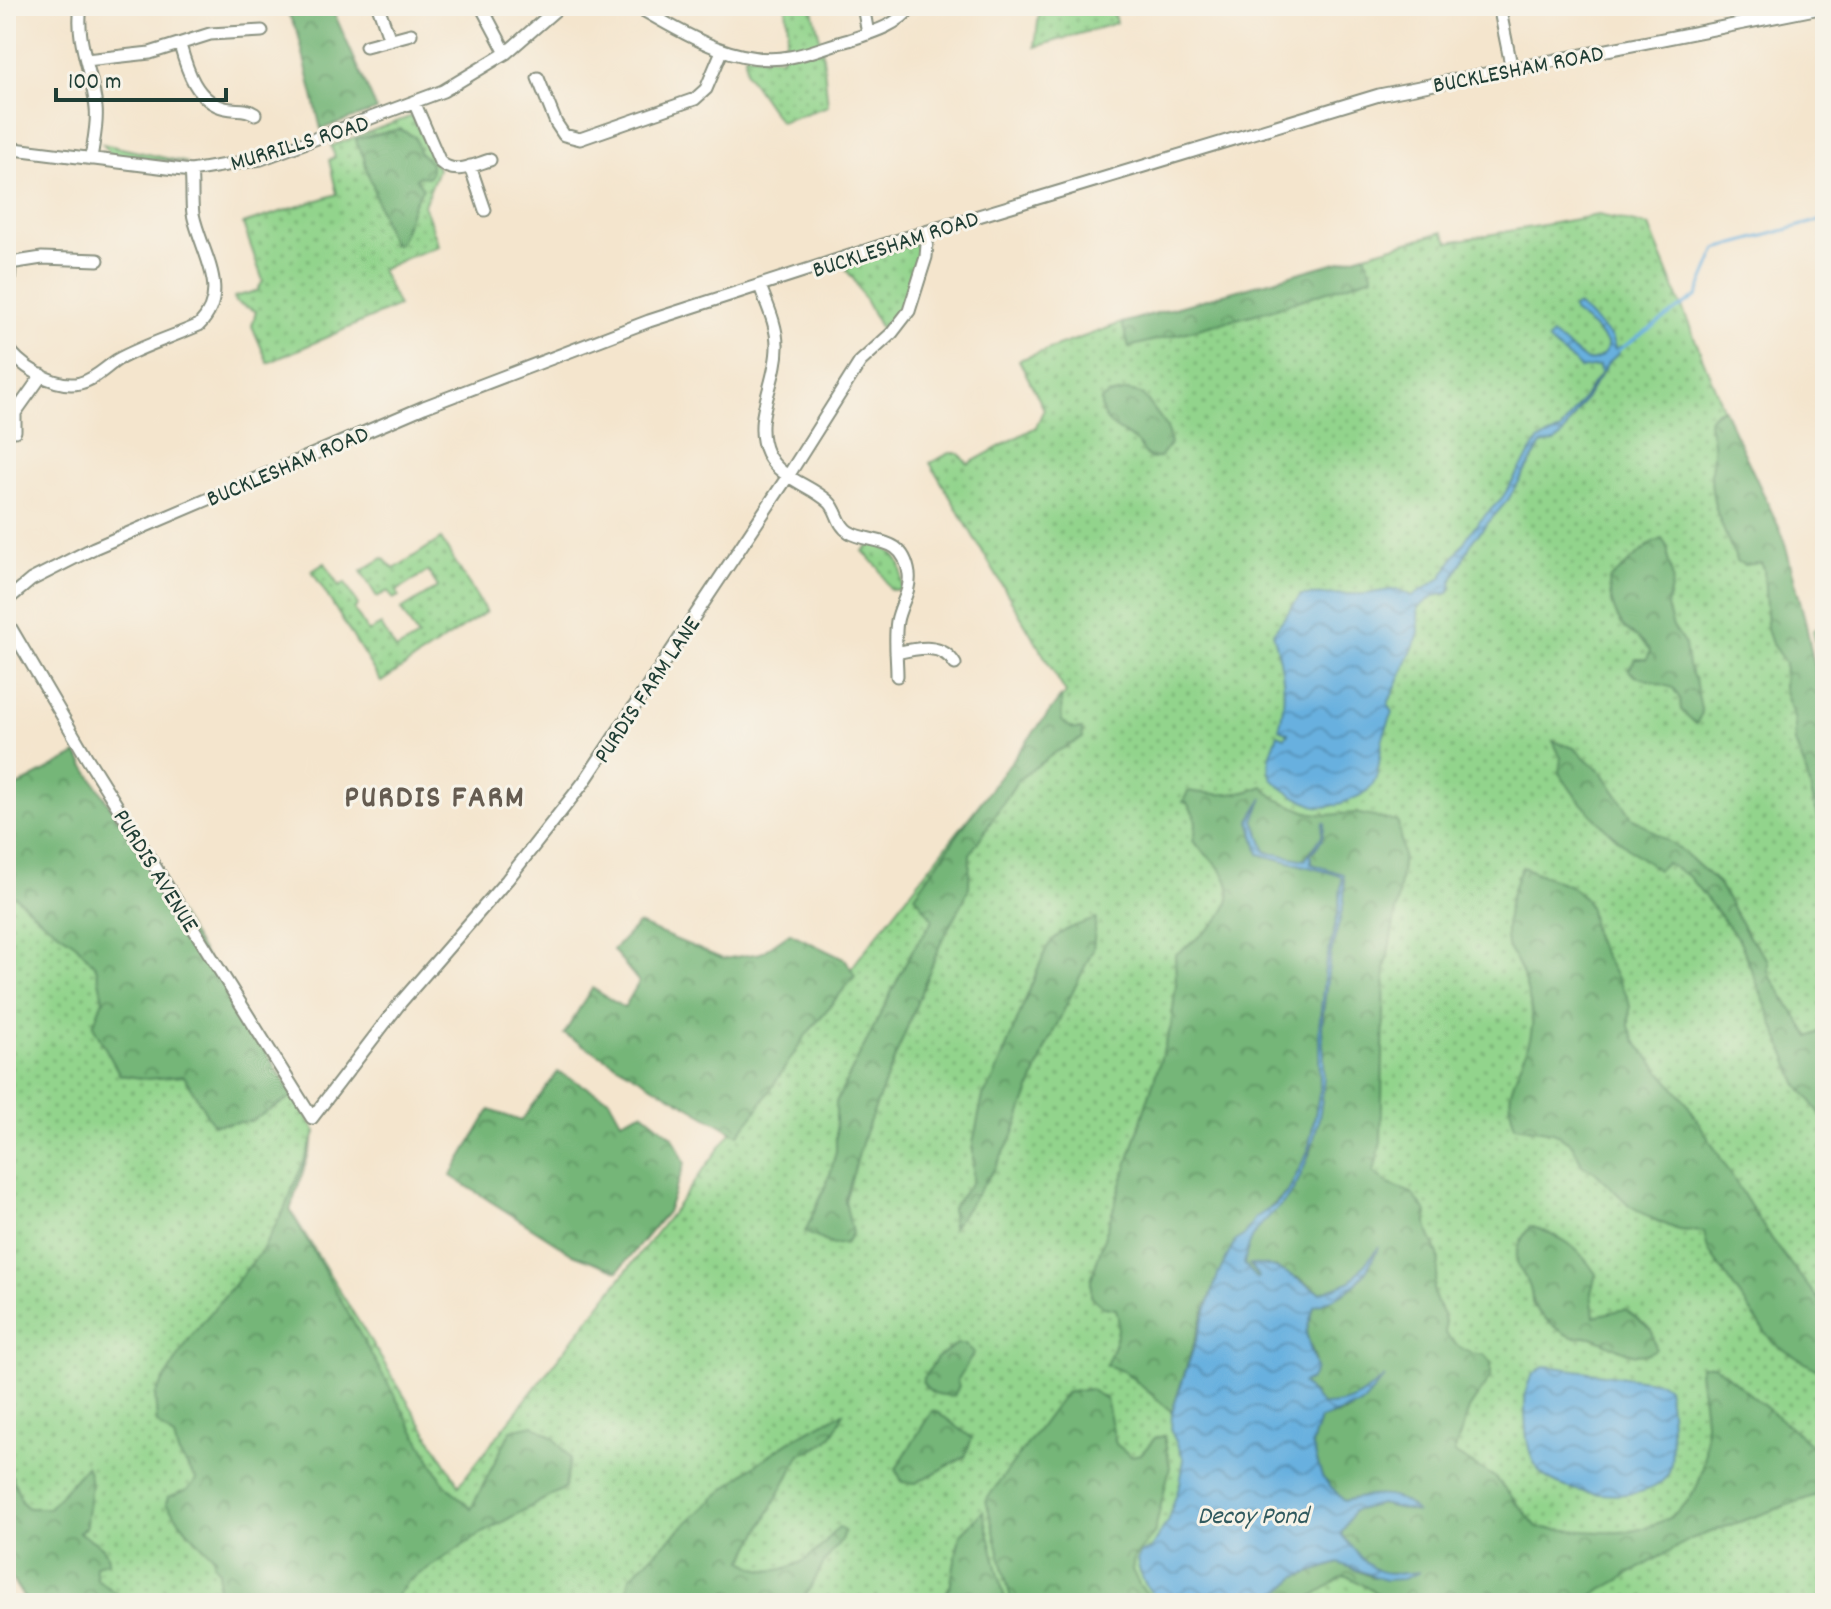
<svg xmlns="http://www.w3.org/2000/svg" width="1831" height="1609" font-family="Dekko,sans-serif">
<defs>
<pattern id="green-dots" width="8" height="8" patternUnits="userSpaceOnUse" patternTransform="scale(2)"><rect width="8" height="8" fill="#92d48c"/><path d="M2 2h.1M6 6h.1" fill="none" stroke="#77ad73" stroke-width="1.8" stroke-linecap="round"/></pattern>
<pattern id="forest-crowns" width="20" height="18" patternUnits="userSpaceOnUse" patternTransform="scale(2)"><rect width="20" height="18" fill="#75b678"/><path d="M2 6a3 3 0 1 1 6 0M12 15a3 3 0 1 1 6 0" fill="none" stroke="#5f9563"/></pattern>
<pattern id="water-waves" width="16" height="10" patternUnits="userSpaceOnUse" patternTransform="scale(2)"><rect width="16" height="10" fill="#68b0df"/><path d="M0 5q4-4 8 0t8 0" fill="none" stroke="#5590b6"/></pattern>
</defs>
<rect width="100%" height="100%" fill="#f7f3e8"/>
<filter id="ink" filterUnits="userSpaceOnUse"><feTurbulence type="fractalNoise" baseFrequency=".0125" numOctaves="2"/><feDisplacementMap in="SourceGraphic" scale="16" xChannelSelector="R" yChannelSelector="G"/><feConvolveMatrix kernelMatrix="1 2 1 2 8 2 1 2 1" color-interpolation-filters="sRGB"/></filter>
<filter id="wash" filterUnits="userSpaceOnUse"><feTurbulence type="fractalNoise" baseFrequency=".006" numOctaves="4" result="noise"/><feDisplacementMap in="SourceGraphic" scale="32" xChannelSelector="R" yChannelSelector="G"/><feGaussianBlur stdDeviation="1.8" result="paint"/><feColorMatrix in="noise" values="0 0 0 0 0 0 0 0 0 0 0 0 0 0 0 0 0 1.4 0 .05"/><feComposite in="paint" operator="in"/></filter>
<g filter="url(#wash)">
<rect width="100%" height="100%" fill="#f4e5cd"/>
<!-- green -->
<path fill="url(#green-dots)" stroke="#588860" stroke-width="2" d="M786 6H812L822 47 828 106 780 122 746 73 745 55 782 58 788 30Z
M1040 6H1112L1116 23 1035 47Z
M412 116 438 169 424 205 439 246 406 258 381 270 398 306 268 363 252 326 256 311 235 302 234 297 257 291 263 281 243 224 337 194 329 160 335 157 331 146Z
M103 144 188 163 111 155Z
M1598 215 1649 226 1723 408 1783 536 1805 620 1825 720V1603H27L6 1570V792L77 754 316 1132 290 1210 459 1485 671 1214 859 958 1066 693 930 463 950 453H959L968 464 1036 427 1044 409 1019 360 1122 323 1443 232 1449 242Z
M915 243 922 249V257L902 313 884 334 853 278 846 270 850 265Z
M441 539 486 612 381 682 312 571 325 563 339 587 345 583 358 605 354 609 368 632 381 625 396 650 418 637 401 610 438 587 428 571 397 591 399 596 393 599 388 591 377 597 361 571 383 558 394 569Z
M872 542H877C898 556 905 563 901 590H890L879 568 863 551Z
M1825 624V696L1813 630Z"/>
<!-- forest -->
<path fill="url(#forest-crowns)" stroke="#4a7a56" stroke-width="2" d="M284 6H331L377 110 321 129 298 33Z
M400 129 415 137 419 152 431 163V173L428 177 419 176 416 179 423 188C410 205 408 225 399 244L393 245C388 237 373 192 373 185 367 175 367 169 364 158 362 151 357 148 356 139Z
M1365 254 1373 276 1267 311 1129 347 1122 323Z
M1128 391 1141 394 1147 400 1167 427 1170 444 1160 457 1152 459C1144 455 1144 450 1138 444 1123 429 1099 427 1101 400L1108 395Z
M1723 408 1783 536 1805 620 1825 720V844L1805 769 1795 743V721L1784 688 1785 663 1772 644 1767 629 1764 569 1761 563 1744 565 1737 561C1725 533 1711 507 1711 476 1711 465 1714 454 1713 444 1712 423 1700 420 1723 408Z
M1662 539 1668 548V559L1673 579 1667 607 1673 627 1685 645 1688 666 1695 680 1702 713 1696 724 1681 710 1680 699 1673 688 1633 675 1629 670 1636 659H1647L1650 651C1643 641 1640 639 1631 633 1615 623 1609 597 1609 580L1650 544Z
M1061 697 1062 721 1073 729H1082L1083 738 1056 752 1018 780 970 854 969 887 965 898 942 940 865 1133 845 1201 852 1233 846 1243 833 1245 805 1232 829 1178 836 1151V1102L912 951 933 920 915 895 994 784Z
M1553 741 1574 748 1604 775 1632 817 1685 853 1719 884 1749 937 1768 960V973L1810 1037 1825 1029V1120L1797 1083 1740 941 1689 877 1666 863 1658 870C1623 846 1588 817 1564 780L1559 773 1561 758Z
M77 754 294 1096 251 1121 213 1125 184 1076 148 1079 120 1075 93 1026 103 999 96 967 76 944 44 922 15 896H6V792Z
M1263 786 1276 799 1307 812 1327 815 1355 813 1398 822 1403 855 1397 906 1385 970 1381 1142 1374 1172 1388 1184 1412 1193 1427 1213C1425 1231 1433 1239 1438 1255 1442 1266 1433 1280 1434 1292 1436 1311 1448 1311 1445 1334 1457 1346 1467 1356 1484 1354L1491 1362V1376L1469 1409 1454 1453 1496 1478 1538 1528C1563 1529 1609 1535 1631 1531 1720 1514 1709 1441 1699 1372L1702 1365H1714L1816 1448 1825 1452V1492L1691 1539 1579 1603H1393L1349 1577H1343L1302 1603H1267L1297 1577 1339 1563 1372 1577 1417 1573C1408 1573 1399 1575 1391 1575 1368 1574 1354 1550 1341 1534L1353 1511 1380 1504 1415 1512C1400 1490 1367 1495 1344 1501L1322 1477 1312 1444 1320 1419 1350 1411 1382 1380C1359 1396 1353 1406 1322 1405L1301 1383 1315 1358 1306 1333 1314 1306C1351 1293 1359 1287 1376 1252L1351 1281 1321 1293 1299 1278 1285 1274 1275 1267 1257 1280 1244 1264 1247 1247 1256 1228 1290 1195 1312 1149 1324 1066 1322 1027 1329 961 1341 914 1345 883 1342 874 1311 864V854L1322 840 1310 851 1305 860 1266 852 1254 820 1259 806 1250 820 1259 854 1339 875 1342 879 1338 913 1325 968 1319 1029 1320 1090 1308 1151 1289 1190 1247 1229 1204 1312 1172 1412 1125 1372 1106 1365C1113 1348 1123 1328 1116 1309L1103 1307 1091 1296V1280L1171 1026 1176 984 1175 955C1199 936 1247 910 1223 873 1216 861 1202 852 1193 841 1198 824 1197 817 1187 803L1183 802 1188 791C1215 795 1238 797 1263 786Z
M1522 867 1568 885 1584 897 1590 909 1595 939 1628 998 1630 1007 1629 1026 1635 1041 1686 1102 1771 1239 1825 1308V1375L1773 1343 1708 1250 1704 1232 1678 1230 1651 1218 1629 1205 1594 1171 1583 1166 1572 1144 1553 1132 1515 1126C1499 1083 1528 1067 1532 1027 1534 1014 1525 979 1519 966 1516 958 1509 954 1507 945 1503 920 1511 889 1522 867Z
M1096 919 1093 950 1046 1047 1012 1138 995 1168 952 1229V1208L973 1181V1143L983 1096 993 1080 1046 949C1059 929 1074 926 1096 919Z
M638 924 723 959 761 953 790 933 846 960 855 976 806 1035 758 1109 738 1135 564 1034 592 988 624 1008 639 982 613 950Z
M558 1072 609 1099 621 1121 642 1112 673 1137 685 1163 667 1212 618 1271 573 1254 451 1176 490 1110 521 1121Z
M316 1132 290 1210 443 1482 471 1509 511 1430 533 1425 554 1438 570 1458 565 1488 482 1533 407 1582 392 1603H216L219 1571 213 1563 214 1557 188 1531 166 1504 168 1497 187 1490 197 1480 178 1453 174 1438 157 1423 155 1395 191 1336 261 1252 284 1210Z
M1530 1226C1564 1238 1576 1244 1596 1274L1591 1293 1594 1316 1625 1309 1652 1330 1656 1349C1634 1365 1613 1343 1591 1337 1585 1336 1578 1338 1572 1337 1559 1333 1541 1315 1532 1305 1534 1266 1498 1274 1530 1226Z
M957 1344H965L974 1353 957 1381 959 1386 954 1396C939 1395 930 1395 922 1381L937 1358Z
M1089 1389 1106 1399 1116 1444 1131 1456 1141 1454 1155 1438 1164 1436 1170 1467 1154 1534 1134 1558 1132 1570 1140 1586 1156 1603H1012L986 1500 1065 1393Z
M932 1411 939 1413 972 1438 965 1457 916 1483 902 1482 896 1469Z
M843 1413C836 1436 823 1449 800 1454L744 1560C767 1581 802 1567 822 1546 829 1539 831 1533 839 1527L844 1531 841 1540 824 1563 802 1603H632L627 1592 630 1577C696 1513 758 1451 843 1413Z
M86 1466C96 1485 86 1506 86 1527L79 1532C90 1542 108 1543 108 1562L95 1565 97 1579 118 1595 123 1603H28L6 1570V1483L12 1476 22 1502 28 1508H49Z
M983 1511 1006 1603H939L950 1587 960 1535Z"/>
<!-- water -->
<path fill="url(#water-waves)" stroke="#44768a" stroke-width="2" d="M1578 305 1611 337 1616 350 1621 346 1617 355 1608 363 1561 437 1555 442 1541 445 1508 500 1473 540 1451 583 1452 587 1449 593 1434 596 1418 608 1419 634 1388 704 1393 712C1390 720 1386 728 1384 735 1378 751 1382 776 1369 789 1360 798 1336 806 1323 807 1311 807 1275 787 1271 776 1266 762 1273 748 1278 734L1285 737 1288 733 1279 729C1288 693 1283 667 1273 633L1301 595 1365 594 1397 589 1412 596 1441 578 1473 528 1502 498 1538 441 1560 431 1600 374 1599 366 1580 369C1572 356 1557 353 1548 340L1552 335 1587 361C1597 361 1608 354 1607 343L1593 327 1573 312V308Z
M1263 798 1254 820 1266 852 1305 860 1322 836 1323 823H1325L1322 840 1311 854V864L1343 874C1350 904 1333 934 1329 964 1327 985 1322 1009 1322 1030 1322 1042 1325 1054 1324 1067 1324 1105 1315 1144 1299 1179 1282 1217 1252 1215 1244 1264L1257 1279 1259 1277 1250 1265C1278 1262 1298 1281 1321 1293L1351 1281 1379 1247C1360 1285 1354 1291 1314 1306L1306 1333 1316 1369 1311 1379 1302 1383 1322 1405C1350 1406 1364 1394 1385 1377L1361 1405 1320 1419 1312 1444 1322 1477 1344 1501C1370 1495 1397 1489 1416 1512L1380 1504 1353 1511 1341 1534C1371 1570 1372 1577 1420 1572L1403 1579 1385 1580 1338 1563 1297 1577 1267 1603H1164C1149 1595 1140 1577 1137 1560L1141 1553 1150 1550 1167 1522 1180 1484 1184 1459 1171 1431 1172 1412 1218 1275 1235 1241 1243 1236 1255 1218 1275 1205 1289 1190 1308 1151 1320 1090 1319 1029 1325 968 1338 913 1342 879 1339 875 1259 854 1250 820Z
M1547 1366 1660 1382 1667 1387C1670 1402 1674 1454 1670 1468 1660 1509 1560 1497 1539 1471 1526 1454 1525 1425 1525 1405 1525 1387 1529 1372 1547 1366Z"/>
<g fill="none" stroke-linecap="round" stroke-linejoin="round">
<!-- stream -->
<path stroke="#68b0df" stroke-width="3" d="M1617 351 1697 296 1717 249 1825 219
M1149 1603 1153 1593"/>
</g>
</g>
<g filter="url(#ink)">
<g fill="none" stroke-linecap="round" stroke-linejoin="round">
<defs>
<path id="minor" d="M81 6C75 42 93 73 96 108 98 124 93 143 91 159
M378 6 390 40
M481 6 506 53
M636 6C681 32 735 67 790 57 809 54 829 45 849 40 871 33 899 25 912 6
M863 6 868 34
M1499 6 1512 70
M180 45C187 70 196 101 225 108 237 111 244 107 255 114
M366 46 411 34
M86 60 150 53 210 34 262 31
M538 78 556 123 564 135 580 139 695 99 706 89 722 51
M415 104 440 162C455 176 473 165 490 160
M6 148 191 171 261 159 443 91 506 53 560 6
M470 166 485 210
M6 246C11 265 11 279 6 298
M10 263 42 258 98 260
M760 286C767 305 777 325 777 345 778 381 751 418 767 453 779 479 810 484 829 502 838 510 837 525 849 532 870 545 903 533 909 574 911 591 900 605 897 621 894 639 897 658 897 676
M6 343C15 365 56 389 80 383 94 380 105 368 117 360 142 346 172 337 199 325 232 291 201 253 193 214 191 200 193 185 191 171
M15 431V413L42 375
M6 601 31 580 94 548 424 407 649 321 899 240 1379 95 1825 7
M6 620 87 758 312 1118 401 1002 507 880 584 782 788 476 860 362 892 333 909 311 926 257 928 232
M896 653C918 648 942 642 955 664"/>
</defs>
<!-- minor casing -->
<use href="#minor" stroke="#8a9180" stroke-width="15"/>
<!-- minor -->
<use href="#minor" stroke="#fff" stroke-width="11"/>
</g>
</g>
<g text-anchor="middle" stroke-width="6" stroke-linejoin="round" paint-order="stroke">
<!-- street labels -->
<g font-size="24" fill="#1f3d34" stroke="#f7f3e8">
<text transform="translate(1518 68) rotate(-11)" y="8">BUCKLESHAM ROAD</text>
<text transform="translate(299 142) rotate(-17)" y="8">MURRILLS ROAD</text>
<text transform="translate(895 243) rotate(-18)" y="8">BUCKLESHAM ROAD</text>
<text transform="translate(287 465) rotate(-23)" y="8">BUCKLESHAM ROAD</text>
<text transform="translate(646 689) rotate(-56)" y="8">PURDIS FARM LANE</text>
<text transform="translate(157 870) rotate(58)" y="8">PURDIS AVENUE</text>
</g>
<!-- water labels -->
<g font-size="26" font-style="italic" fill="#315a5f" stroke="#f7f3e8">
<text x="1253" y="1523">Decoy Pond</text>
</g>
<!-- district labels -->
<g font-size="32" font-weight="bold" letter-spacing="2" fill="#655c51" stroke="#f7f3e8">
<text x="435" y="806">PURDIS FARM</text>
</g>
</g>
<!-- margin -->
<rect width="1831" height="1609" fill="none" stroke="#f7f3e8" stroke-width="32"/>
<!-- scale -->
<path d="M56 88v12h170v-12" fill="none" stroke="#1f3d34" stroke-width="4"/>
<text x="68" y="88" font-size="24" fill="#1f3d34" stroke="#f7f3e8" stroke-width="6" paint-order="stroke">100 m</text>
</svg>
